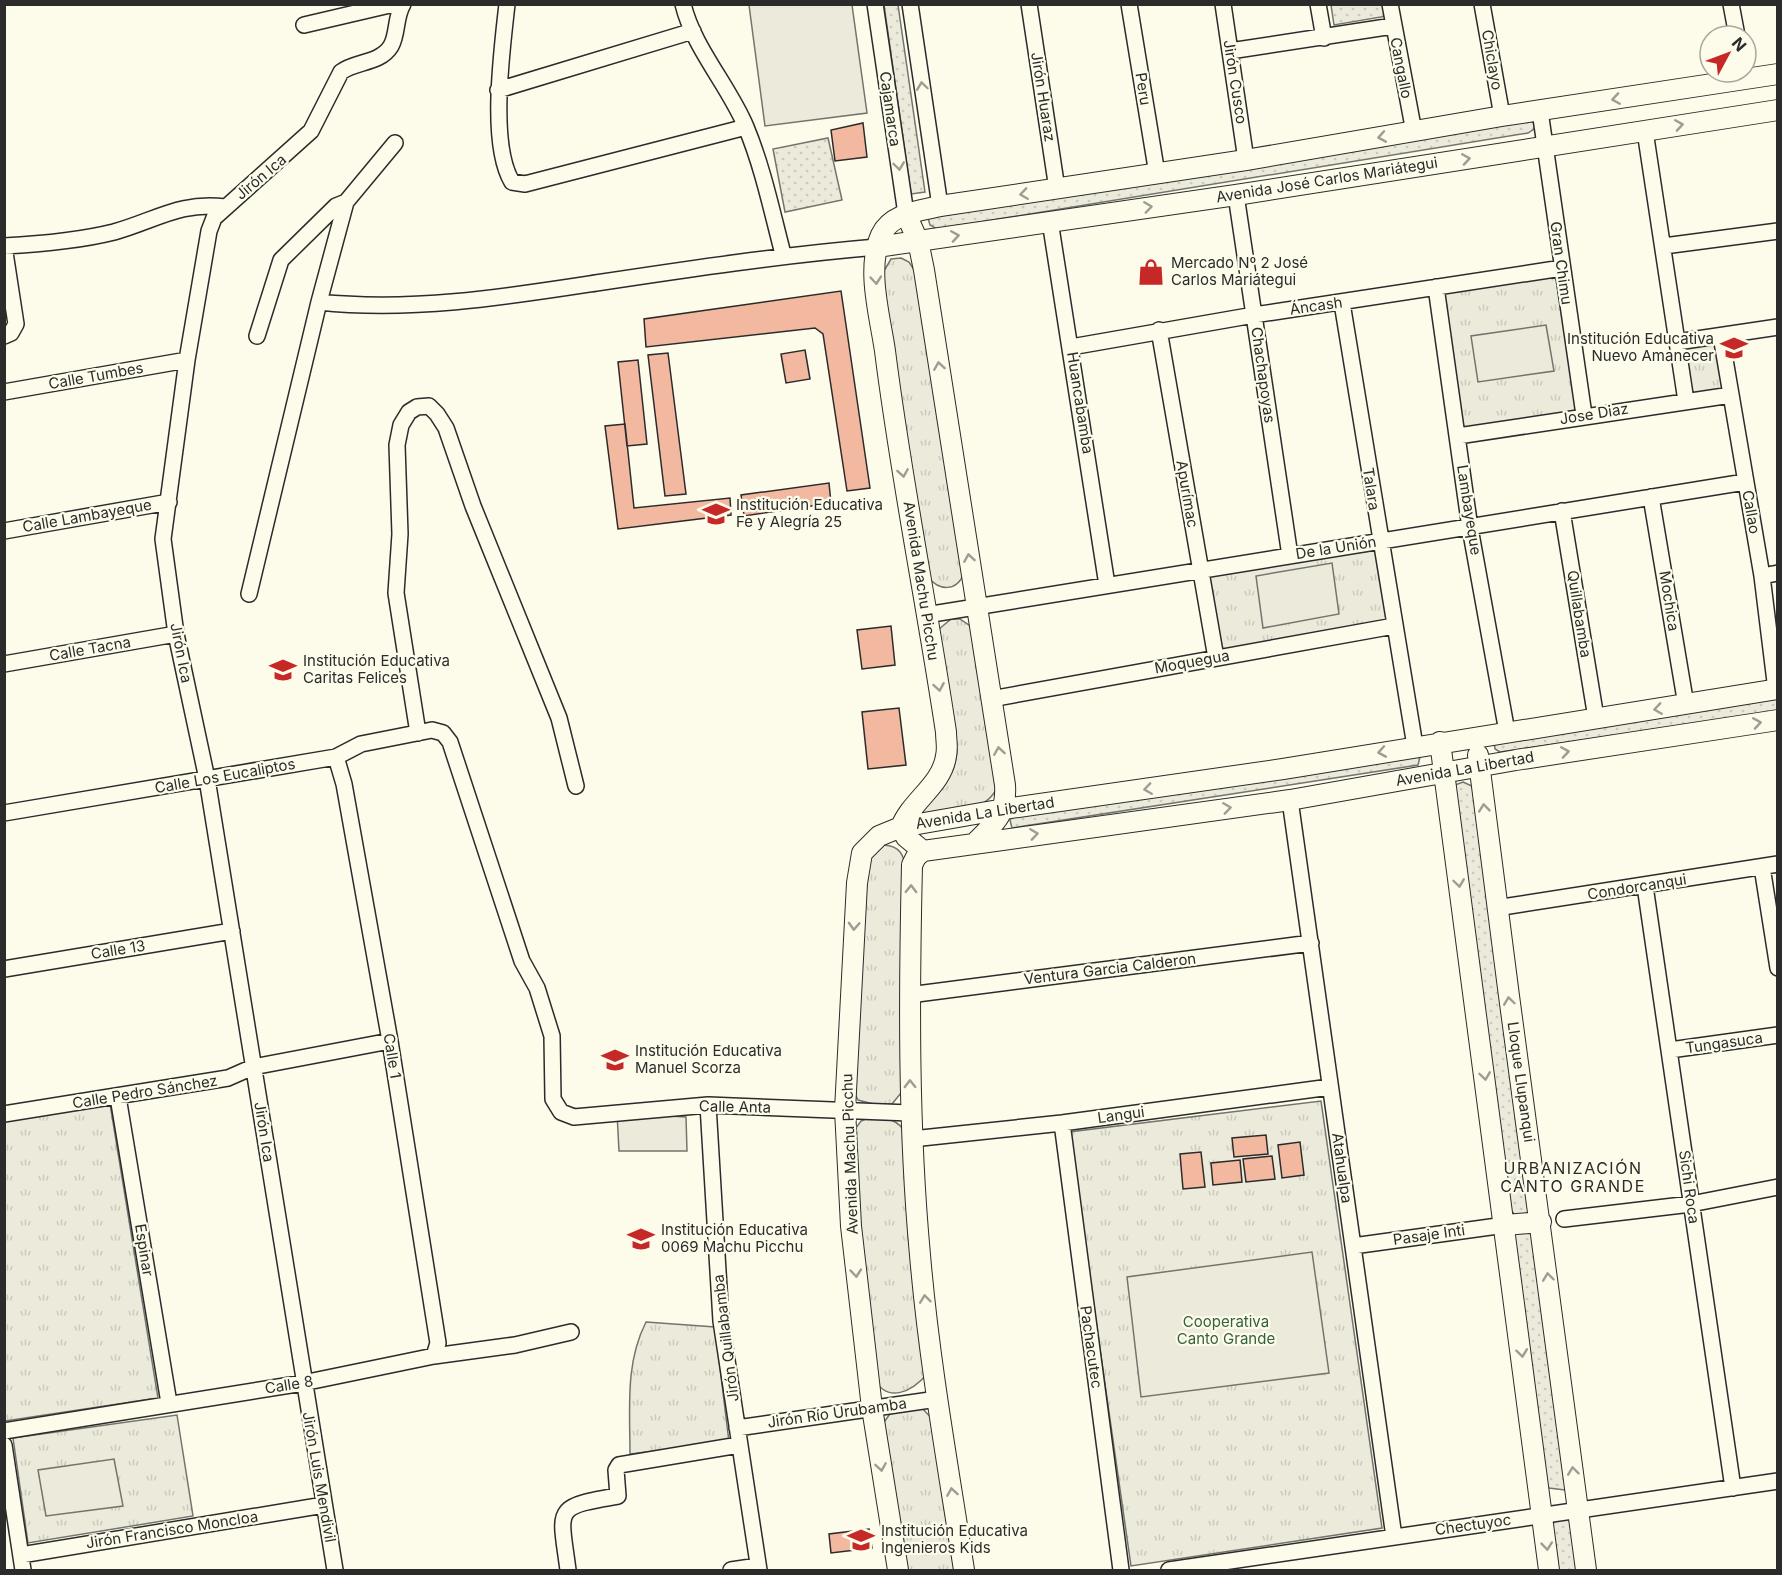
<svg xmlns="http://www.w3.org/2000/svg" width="1782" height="1575" font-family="Inter,sans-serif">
<defs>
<pattern id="grass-dots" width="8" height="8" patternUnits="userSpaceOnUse" patternTransform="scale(1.5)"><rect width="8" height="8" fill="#ecebdb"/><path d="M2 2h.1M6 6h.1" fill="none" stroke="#cbcabc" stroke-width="1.8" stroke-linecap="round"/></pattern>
<pattern id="park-tufts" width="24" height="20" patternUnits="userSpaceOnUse" patternTransform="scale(1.5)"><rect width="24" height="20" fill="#ecebdb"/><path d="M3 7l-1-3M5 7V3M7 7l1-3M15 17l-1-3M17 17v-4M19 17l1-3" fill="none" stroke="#cbcabc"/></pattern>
</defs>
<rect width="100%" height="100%" fill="#fdfbea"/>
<!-- grass -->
<path fill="url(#grass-dots)" stroke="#74746e" stroke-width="1.5" d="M884 5H898L925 192 911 194Z
M1331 5H1385L1387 16 1334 25Z
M1529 121 1535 123 1534 129 1528 133 937 229 930 225 928 218Z
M828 138 842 200 785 212 773 149Z
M1777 696V712L1500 752 1495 749 1494 741Z
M1421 753 1418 765 1012 828 1009 816Z
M1463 782 1474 787 1530 1211 1523 1215H1515L1509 1208 1455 785Z
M1516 1230 1533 1233 1569 1485 1565 1490 1549 1488 1546 1482 1511 1235Z
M1569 1519 1573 1523 1580 1570H1556L1550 1526 1556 1521Z"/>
<!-- park -->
<path fill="url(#park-tufts)" stroke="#74746e" stroke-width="1.5" d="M901 258 909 262 918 276 964 573C957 592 939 591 928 577L881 276 891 259Z
M1557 273 1579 411 1460 431 1441 291Z
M1717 340 1725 388 1689 394 1681 346Z
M1377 550 1387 621 1220 652 1206 574Z
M951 619H960L973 628 998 784C990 814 949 810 923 814V809C941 791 955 777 957 751L938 630Z
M884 845C900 846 904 855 906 870L905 1088 892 1104 877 1105 858 1100 853 1090 868 858Z
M1321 1101 1382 1528 1131 1566 1069 1132Z
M110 1104 158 1398 5 1421V1121Z
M871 1117C888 1118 897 1119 907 1134L928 1373C911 1393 887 1404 873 1377L853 1132 861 1121Z
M646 1322 715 1327 729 1442 630 1454C630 1409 625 1363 646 1322Z
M922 1408 934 1421 959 1570H905L882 1425 892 1411Z
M177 1415 193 1516 28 1543 13 1438Z"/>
<!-- pitch -->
<path fill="#ecebdb" stroke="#74746e" stroke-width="1.5" d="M749 5H852L867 113 765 126Z
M1546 325 1554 371 1478 382 1471 336Z
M1332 563 1339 614 1263 628 1256 576Z
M617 1113 686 1117 687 1151H619Z
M1312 1252 1329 1373 1141 1397 1127 1277Z
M114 1459 123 1506 46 1516 38 1470Z"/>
<!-- building -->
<path fill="#f2b8a0" stroke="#2b2b2b" stroke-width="1.5" d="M863 123 867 157 835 161 831 130Z
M841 291 870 488 847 491 823 334 815 328 646 347 644 319Z
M805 350 810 379 786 383 781 354Z
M668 353 686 494 665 496 648 355Z
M638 360 647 444 627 446 618 362Z
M625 424 634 508 730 498 731 515 618 529 605 426Z
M829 483 831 503 744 516 741 495Z
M891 626 895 665 862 669 857 630Z
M899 708 906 765 868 769 862 712Z
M1266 1135 1268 1154 1234 1157 1232 1138Z
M1300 1142 1304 1175 1282 1178 1278 1145Z
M1201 1152 1205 1187 1183 1189 1180 1154Z
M1272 1156 1275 1179 1246 1182 1243 1159Z
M1240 1160 1242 1182 1213 1185 1211 1163Z
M869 1529 872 1548 831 1553 829 1534Z"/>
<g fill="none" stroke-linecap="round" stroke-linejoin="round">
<defs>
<path id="minor" d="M507 4C502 50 489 144 512 182L525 184 746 127
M683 4C693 47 729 86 746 127 763 168 772 212 783 254
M875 4 906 214
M910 4 940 206
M1029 4 1057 189
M1129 4 1157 174
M1223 4 1246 160
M1318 4 1324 38
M1390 4 1414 132
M1482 4 1502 116
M1731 4 1737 36
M304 25 394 4
M1230 51 1393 26
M498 90 693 31
M1540 111 1584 415
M1645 131 1686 401
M1236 195 1290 556
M1050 221 1107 585
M1664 246 1778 231
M1436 287 1470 528 1507 732
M319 302C411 312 505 297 596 283 689 269 782 255 877 247
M1342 303 1415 746
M1159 330 1216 658
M4 336 11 333 16 324 4 246C42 244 78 241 114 232 154 221 181 201 225 207
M257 336 281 260 336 206 346 202
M1721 336 1762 576 1776 690
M1677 342 1778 327
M1071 347 1254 315 1562 268
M4 392 187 360
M1458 436 1731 395
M1651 497 1686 705
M1562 511 1596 718
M4 531 169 502
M1762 576 1778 573
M249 594 319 302 346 202 395 143
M926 615 1745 482
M4 664 176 634
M991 699 1394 626
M418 733 396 593 400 534 397 445 401 425 409 412 417 407 429 406 437 414 446 428 473 506 559 718 576 786
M336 757 344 784 390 1041 438 1343 434 1356
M1290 800 1394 1537
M4 813 336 757 361 744 432 730 443 733 450 742 522 961 537 988 552 1036 553 1099 561 1112 574 1117 708 1105 910 1113
M1762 867 1778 968
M1645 886 1733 1488
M1496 908 1778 864
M4 969 232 931
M909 995 1311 943
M1670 1050 1778 1035
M118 1097 169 1403
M708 1105 721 1321 759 1570
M4 1114 228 1078 253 1067 390 1041
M1062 1123 1121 1570
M912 1139 1062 1123 1330 1087
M1564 1219 1691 1204 1778 1187
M1353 1246 1505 1225
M737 1428 937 1399
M4 1431 303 1383 434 1356 515 1345 571 1332
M4 1445 23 1570
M21 1555 324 1505
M335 1570 207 779 176 634 163 539 187 360 209 231 214 218 311 131 341 72C355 61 380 64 391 46 398 34 395 17 403 4
M568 1570C560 1508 552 1507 618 1496L616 1470 619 1465 739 1445
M731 1570 758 1566
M1169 1570 1778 1481"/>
<path id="tertiary" d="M906 214 918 241 924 270 1005 785C1007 814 995 823 976 842
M877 247 1236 195 1778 110
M1440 742 1549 1570
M1478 755C1512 1027 1550 1299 1586 1570
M901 827C911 801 942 785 946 756 948 748 946 740 946 732 927 605 901 479 885 351 880 316 866 269 881 235 891 213 920 211 940 206L1246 160 1502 116 1778 74
M901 827 906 837 923 851 1290 800 1516 760 1778 720
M923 851 916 857 912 865C909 995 908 1125 920 1255 929 1361 948 1466 964 1570
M1505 1225 1541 1222
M898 1570 872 1408 851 1226 845 1110 857 883 862 853 879 836 901 827 1004 809 1283 769 1778 689"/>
</defs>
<!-- minor casing -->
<use href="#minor" stroke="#2b2b2b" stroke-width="18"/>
<!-- tertiary casing -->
<use href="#tertiary" stroke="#2b2b2b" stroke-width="22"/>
<!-- minor -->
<use href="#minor" stroke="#fdfbea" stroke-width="15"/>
<!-- tertiary -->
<use href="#tertiary" stroke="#fdfbea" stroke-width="20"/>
</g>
<!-- one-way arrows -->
<defs><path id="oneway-chevron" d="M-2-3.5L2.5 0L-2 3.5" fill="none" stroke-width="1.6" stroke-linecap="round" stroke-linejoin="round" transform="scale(1.5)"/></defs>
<g stroke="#9e9d94">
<use href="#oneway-chevron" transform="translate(922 86) rotate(-98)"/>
<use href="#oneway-chevron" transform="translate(1616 99) rotate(171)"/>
<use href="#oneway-chevron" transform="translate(1679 125) rotate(-9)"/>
<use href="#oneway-chevron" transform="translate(1382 137) rotate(170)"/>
<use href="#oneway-chevron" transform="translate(1466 159) rotate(-9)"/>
<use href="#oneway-chevron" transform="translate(899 166) rotate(82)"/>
<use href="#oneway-chevron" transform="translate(1024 194) rotate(172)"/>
<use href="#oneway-chevron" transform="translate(1148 207) rotate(-8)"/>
<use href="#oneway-chevron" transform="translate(955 236) rotate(-9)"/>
<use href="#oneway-chevron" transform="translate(876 280) rotate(85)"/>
<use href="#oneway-chevron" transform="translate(939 366) rotate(-99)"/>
<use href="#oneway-chevron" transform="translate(903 473) rotate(81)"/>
<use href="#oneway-chevron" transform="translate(969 558) rotate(-99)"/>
<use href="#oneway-chevron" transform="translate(939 687) rotate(80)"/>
<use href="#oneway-chevron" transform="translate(1658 709) rotate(172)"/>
<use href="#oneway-chevron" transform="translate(1757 723) rotate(-9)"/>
<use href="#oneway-chevron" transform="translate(999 751) rotate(-99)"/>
<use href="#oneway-chevron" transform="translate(1382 752) rotate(170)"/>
<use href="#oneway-chevron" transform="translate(1565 752) rotate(-9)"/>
<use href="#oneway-chevron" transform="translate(1148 789) rotate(172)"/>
<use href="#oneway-chevron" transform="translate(1227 808) rotate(-8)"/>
<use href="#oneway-chevron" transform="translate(1484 808) rotate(-96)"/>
<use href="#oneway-chevron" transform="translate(1034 834) rotate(-8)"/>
<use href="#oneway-chevron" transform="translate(1459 883) rotate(82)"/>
<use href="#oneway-chevron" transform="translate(911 889) rotate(-89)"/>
<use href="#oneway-chevron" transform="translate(854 926) rotate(93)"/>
<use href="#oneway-chevron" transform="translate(1509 1001) rotate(-98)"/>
<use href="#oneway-chevron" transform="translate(1485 1076) rotate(82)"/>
<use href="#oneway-chevron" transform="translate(910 1084) rotate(-91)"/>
<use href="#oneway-chevron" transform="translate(856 1273) rotate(85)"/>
<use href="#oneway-chevron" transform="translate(1548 1277) rotate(-97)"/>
<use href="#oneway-chevron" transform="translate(925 1299) rotate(-97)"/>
<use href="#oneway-chevron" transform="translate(1522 1353) rotate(83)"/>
<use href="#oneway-chevron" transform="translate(881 1467) rotate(81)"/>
<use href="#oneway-chevron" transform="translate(1573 1471) rotate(-97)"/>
<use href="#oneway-chevron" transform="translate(952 1492) rotate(-99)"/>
<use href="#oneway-chevron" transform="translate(1547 1546) rotate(84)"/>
</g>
<!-- icons -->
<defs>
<symbol id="shop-bare" viewBox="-9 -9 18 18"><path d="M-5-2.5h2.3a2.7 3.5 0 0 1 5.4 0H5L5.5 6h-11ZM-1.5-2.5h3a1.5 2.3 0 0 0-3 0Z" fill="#c62828" stroke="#fdfbea" stroke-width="2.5" paint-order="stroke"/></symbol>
<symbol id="school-bare" viewBox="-9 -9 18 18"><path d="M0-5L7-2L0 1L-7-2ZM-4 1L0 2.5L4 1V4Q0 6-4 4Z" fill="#c62828" stroke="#fdfbea" stroke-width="2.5" paint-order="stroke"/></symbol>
</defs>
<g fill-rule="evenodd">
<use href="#shop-bare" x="1132" y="253" width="38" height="38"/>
<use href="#school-bare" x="1715" y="329" width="38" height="38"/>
<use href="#school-bare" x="697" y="495" width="38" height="38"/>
<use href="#school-bare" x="264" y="651" width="38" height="38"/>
<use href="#school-bare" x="596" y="1041" width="38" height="38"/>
<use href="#school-bare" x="622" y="1220" width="38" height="38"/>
<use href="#school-bare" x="842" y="1521" width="38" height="38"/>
</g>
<g text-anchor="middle" stroke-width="4.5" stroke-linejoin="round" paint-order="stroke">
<!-- street labels -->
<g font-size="15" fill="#2b2b2b" stroke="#fdfbea">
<text transform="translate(1492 60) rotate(80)" y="5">Chiclayo</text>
<text transform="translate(1401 68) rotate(79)" y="5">Cangallo</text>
<text transform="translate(1235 82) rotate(81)" y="5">Jirón Cusco</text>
<text transform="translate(1143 89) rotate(81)" y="5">Peru</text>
<text transform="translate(1043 97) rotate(81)" y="5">Jirón Huaraz</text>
<text transform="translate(890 109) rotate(82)" y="5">Cajamarca</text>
<text transform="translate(261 177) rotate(-40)" y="5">Jirón Ica</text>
<text transform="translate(1327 180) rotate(-9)" y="5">Avenida José Carlos Mariátegui</text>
<text transform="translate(1561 263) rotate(82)" y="5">Gran Chimu</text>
<text transform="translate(1316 306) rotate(-8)" y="5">Áncash</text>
<text transform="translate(1263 375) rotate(82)" y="5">Chachapoyas</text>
<text transform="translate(96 376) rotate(-10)" y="5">Calle Tumbes</text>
<text transform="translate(1080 403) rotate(81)" y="5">Huancabamba</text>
<text transform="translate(1594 414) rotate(-9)" y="5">Jose Diaz</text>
<text transform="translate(1371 489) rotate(81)" y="5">Talara</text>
<text transform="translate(1187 494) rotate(80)" y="5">Apurímac</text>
<text transform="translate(1469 510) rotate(81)" y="5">Lambayeque</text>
<text transform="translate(1751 512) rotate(80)" y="5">Callao</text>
<text transform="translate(87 516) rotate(-10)" y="5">Calle Lambayeque</text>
<text transform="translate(1336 548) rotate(-9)" y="5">De la Unión</text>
<text transform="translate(921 581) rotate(81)" y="5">Avenida Machu Picchu</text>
<text transform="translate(1669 601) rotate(81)" y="5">Mochica</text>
<text transform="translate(1579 614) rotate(81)" y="5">Quillabamba</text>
<text transform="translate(90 649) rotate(-10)" y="5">Calle Tacna</text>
<text transform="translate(181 653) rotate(79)" y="5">Jirón Ica</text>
<text transform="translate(1192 662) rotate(-10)" y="5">Moquegua</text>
<text transform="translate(1465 769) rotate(-10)" y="5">Avenida La Libertad</text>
<text transform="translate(225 776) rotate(-10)" y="5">Calle Los Eucaliptos</text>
<text transform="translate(985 813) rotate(-9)" y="5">Avenida La Libertad</text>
<text transform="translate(1637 887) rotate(-9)" y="5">Condorcanqui</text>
<text transform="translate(118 950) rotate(-9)" y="5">Calle 13</text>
<text transform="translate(1110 969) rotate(-7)" y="5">Ventura Garcia Calderon</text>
<text transform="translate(1724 1043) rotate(-8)" y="5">Tungasuca</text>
<text transform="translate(392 1056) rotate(81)" y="5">Calle 1</text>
<text transform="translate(1521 1082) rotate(82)" y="5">Lloque Llupanqui</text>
<text transform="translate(145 1092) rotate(-9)" y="5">Calle Pedro Sánchez</text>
<text transform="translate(735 1107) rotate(1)" y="5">Calle Anta</text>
<text transform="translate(1121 1115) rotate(-8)" y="5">Langui</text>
<text transform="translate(264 1132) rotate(81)" y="5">Jirón Ica</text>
<text transform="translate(850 1154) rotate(-92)" y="5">Avenida Machu Picchu</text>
<text transform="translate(1342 1168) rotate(82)" y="5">Atahualpa</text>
<text transform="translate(1689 1187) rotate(82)" y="5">Sichi Roca</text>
<text transform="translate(1429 1235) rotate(-8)" y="5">Pasaje Inti</text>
<text transform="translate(144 1250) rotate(81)" y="5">Espinar</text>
<text transform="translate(726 1338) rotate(-97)" y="5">Jirón Quillabamba</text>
<text transform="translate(1091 1347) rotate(82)" y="5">Pachacutec</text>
<text transform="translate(289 1385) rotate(-9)" y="5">Calle 8</text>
<text transform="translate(837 1413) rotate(-8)" y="5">Jirón Río Urubamba</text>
<text transform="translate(319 1477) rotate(80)" y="5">Jirón Luis Mendivil</text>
<text transform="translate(1473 1525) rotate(-8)" y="5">Chectuyoc</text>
<text transform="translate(172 1530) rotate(-9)" y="5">Jirón Francisco Moncloa</text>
</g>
<!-- poi labels -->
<g font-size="15" fill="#2b2b2b" stroke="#fdfbea" text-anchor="start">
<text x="1171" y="268">Mercado Nº 2 José<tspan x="1171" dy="17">Carlos Mariátegui</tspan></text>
<text x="1714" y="344" text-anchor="end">Institución Educativa<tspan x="1714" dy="17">Nuevo Amanecer</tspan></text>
<text x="736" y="510">Institución Educativa<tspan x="736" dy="17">Fe y Alegría 25</tspan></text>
<text x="303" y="666">Institución Educativa<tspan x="303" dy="17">Caritas Felices</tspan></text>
<text x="635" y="1056">Institución Educativa<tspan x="635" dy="17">Manuel Scorza</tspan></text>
<text x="661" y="1235">Institución Educativa<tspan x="661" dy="17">0069 Machu Picchu</tspan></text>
<text x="881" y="1536">Institución Educativa<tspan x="881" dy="17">Ingenieros Kids</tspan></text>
</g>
<!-- park labels -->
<g font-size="15" fill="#34623c" stroke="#fdfbea">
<text x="1226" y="1327">Cooperativa<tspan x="1226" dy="17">Canto Grande</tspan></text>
</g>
<!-- neighbourhood labels -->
<g font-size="16" letter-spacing="1.5" fill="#2b2b2b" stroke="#fdfbea">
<text x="1573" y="1174">URBANIZACIÓN<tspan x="1573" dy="18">CANTO GRANDE</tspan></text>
</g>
</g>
<!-- border -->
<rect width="1782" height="1575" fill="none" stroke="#2b2b2b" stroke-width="12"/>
<!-- north arrow -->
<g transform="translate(1728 54) rotate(49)"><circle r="28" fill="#fdfbea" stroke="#a9a89e" stroke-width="1.5"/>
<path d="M0-4.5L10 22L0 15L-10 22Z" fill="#c62828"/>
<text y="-9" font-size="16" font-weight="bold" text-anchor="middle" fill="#2b2b2b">N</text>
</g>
</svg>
